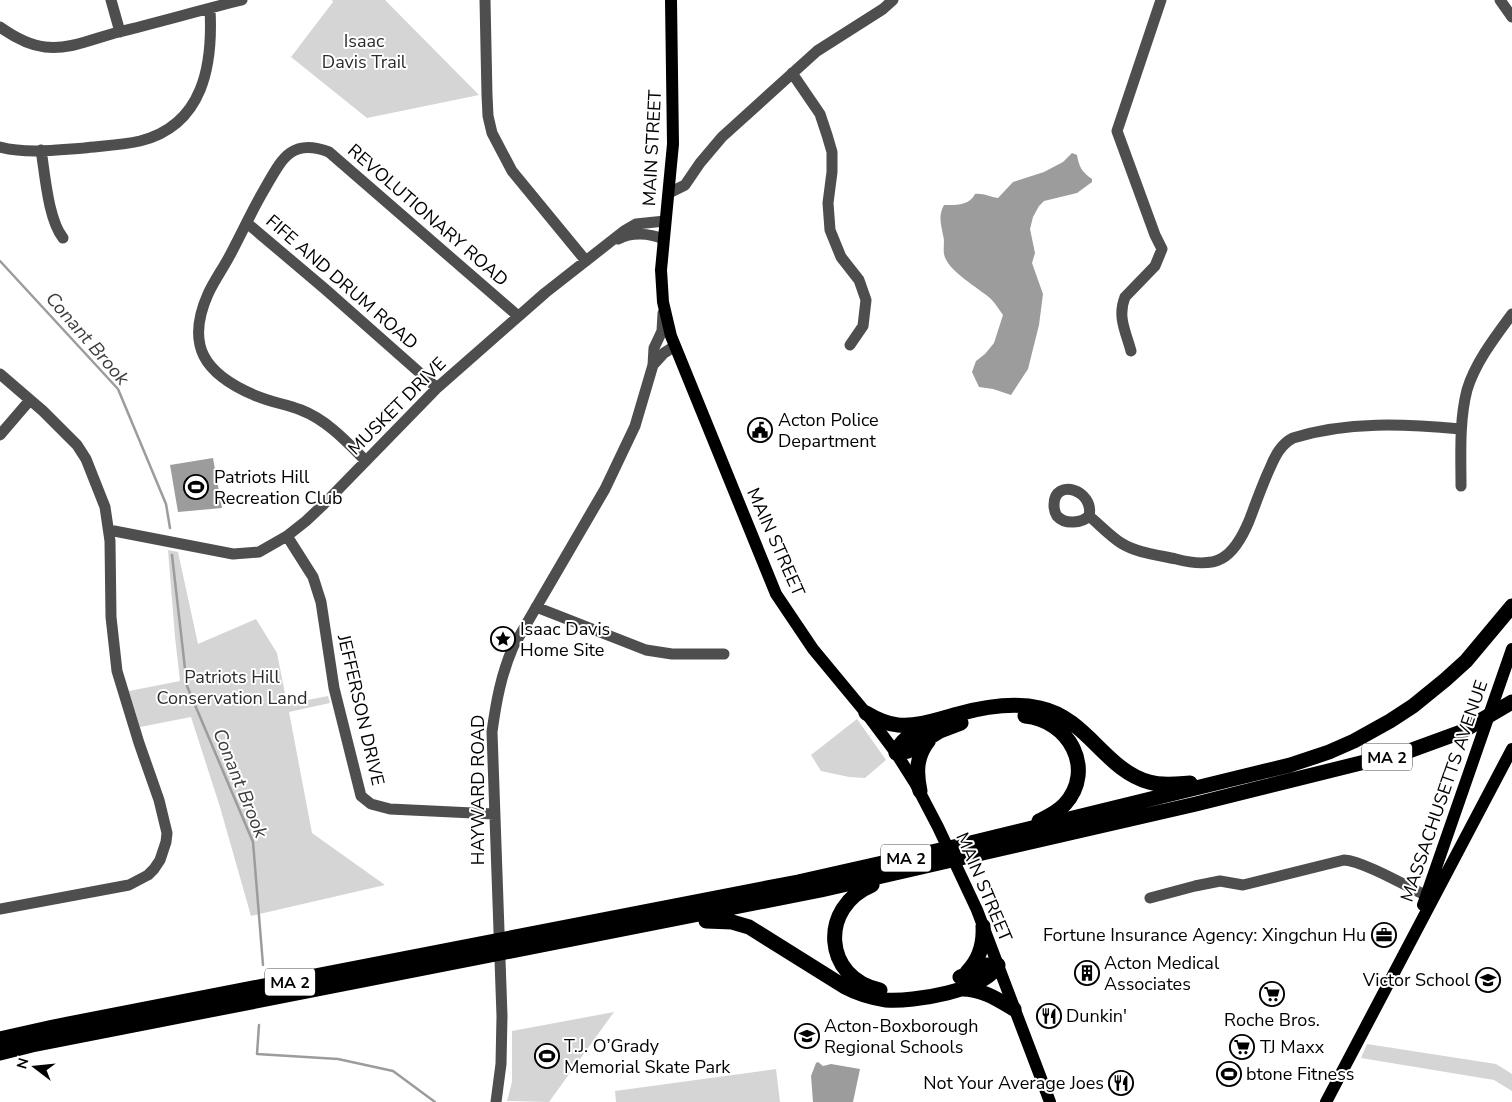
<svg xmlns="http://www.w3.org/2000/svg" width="1512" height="1102" font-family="'Nunito Sans',sans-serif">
<rect width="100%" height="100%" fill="#fff"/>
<!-- green -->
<path fill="#d5d5d5" d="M332 0H385L479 95 367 118 291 57 333 2Z
M168 550 178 552 198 644 256 619 277 653 287 704 328 696 330 703 289 712 312 833 385 885 251 916 220 807 191 717 140 727 129 691 180 681 175 637Z
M857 719 886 760 865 778 849 777 821 771 811 755Z
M614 1012 549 1102 507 1101 512 1082V1031Z
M1367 1044 1496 1064 1512 1074V1091L1494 1080 1361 1058Z
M776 1069 780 1102H616L615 1091Z"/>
<!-- water -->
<path fill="#9c9c9c" d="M1072 153 1077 155C1079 167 1082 172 1092 179V182L1077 193 1044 201 1039 206 1033 217 1030 229 1035 253 1032 263 1043 294 1039 325 1028 369 1011 395 993 389 979 387 972 372 976 361 985 354 994 343 1003 315C999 310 996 304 991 299 979 288 947 271 944 254 943 248 945 241 943 235 941 224 938 216 944 205 956 205 969 206 975 194 983 193 990 197 998 198L1013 182 1044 172 1063 162Z
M213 458 222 508 178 512 170 465Z
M818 1062 823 1066 831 1064 860 1069 853 1102H813L811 1076 816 1063Z"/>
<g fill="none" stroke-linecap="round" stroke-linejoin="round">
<!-- stream -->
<path stroke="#9c9c9c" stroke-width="2.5" d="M0 261 118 389 166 504 170 528
M172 555 187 686 253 842 263 965
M259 1025 257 1054 338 1059 393 1071 435 1102"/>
<!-- minor -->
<path stroke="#4e4e4e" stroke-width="11" d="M111 0 120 32
M485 0 487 95 488 116 492 133 512 171 586 261
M1500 0 1512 17
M0 27C14 37 28 45 45 47 71 50 94 38 119 32 160 22 201 10 242 0
M792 73 820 114 827 135 832 152V172L828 203 830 230 841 257 859 280 866 300 863 326 850 345
M0 147C27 154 56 150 84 148 102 146 122 145 140 141 204 125 213 64 210 9
M41 150C45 174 48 219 63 238
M669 193 685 185 700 163 722 137 817 51 883 9 893 0
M247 223 325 289 437 388
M618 239C632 232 649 233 663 239
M1131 351C1126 332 1117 317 1125 297L1155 266 1162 249 1155 235 1117 131 1161 0
M653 365 664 353 675 346
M0 374 43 411 77 445 86 459 105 507 110 541 111 617 117 671 139 743 159 800 167 833 166 842 160 860 154 869 148 875 129 885 0 909
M0 435 30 400
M366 461C347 442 327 420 301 410 286 404 269 402 254 395 205 374 185 346 208 294 214 281 222 270 229 257 241 235 251 212 264 190 281 161 290 137 329 152L518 316
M1461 486C1461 455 1459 421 1467 390 1475 363 1495 337 1512 314
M1089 516C1082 523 1065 525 1057 516 1055 513 1054 509 1054 505 1054 477 1095 490 1089 516 1100 525 1110 536 1121 543 1137 553 1158 555 1176 559 1217 570 1233 559 1249 521 1256 503 1262 485 1270 468 1275 456 1281 444 1293 438 1347 421 1405 424 1461 429
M109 530 233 554 259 552 287 536 306 521 324 504 438 387 545 293 624 231 636 224 665 221
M287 536 313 577 321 602 334 688 361 796 371 804 390 809 494 814
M536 607 646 650 672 654H724
M1150 898 1195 886 1220 881 1243 885 1344 860C1363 861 1408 887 1427 896
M496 1102 501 1064 502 1016 492 732C496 702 501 675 513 647L605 489 635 426 653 365 654 348 662 331 663 313"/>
<!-- major -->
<path stroke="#000" stroke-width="12" d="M671 0 673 144 661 270 663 302 671 336 776 594 813 649 866 713 896 753 915 783 938 827 977 910 1050 1102
M1423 905 1512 649
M1326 1102 1512 749"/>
<!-- highway -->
<path stroke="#000" stroke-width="15" d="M866 713C876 719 887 724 898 725 918 727 939 719 958 714 984 707 1014 702 1040 708 1087 718 1105 770 1149 782 1162 786 1176 784 1190 783
M1025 716C1069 720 1096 769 1065 804 1058 812 1049 816 1039 821
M926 726C914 732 900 740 896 753L908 751 940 731 961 723
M920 791C916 772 916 756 929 740
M872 885C819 907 823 978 880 990
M706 921 732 922 749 927 845 987C858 994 872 998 886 1000 913 1002 985 991 998 965H987L960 977
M967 972C980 959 984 944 983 926
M962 989C982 989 997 999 1014 1009
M0 1039 53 1027 798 882 958 846 1290 765 1329 752 1354 741 1390 721 1413 706 1445 680 1466 661 1512 606
M0 1053 32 1045 821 890 1196 804 1409 751 1461 732 1512 702"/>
</g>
<!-- icons -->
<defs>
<symbol id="civic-ring" viewBox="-11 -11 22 22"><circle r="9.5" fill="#fff" stroke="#000" stroke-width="1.5"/><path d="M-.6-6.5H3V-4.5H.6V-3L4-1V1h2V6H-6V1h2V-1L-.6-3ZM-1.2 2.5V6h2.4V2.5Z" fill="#000"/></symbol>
<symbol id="stadium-ring" viewBox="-11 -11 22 22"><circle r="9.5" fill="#fff" stroke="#000" stroke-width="1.5"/><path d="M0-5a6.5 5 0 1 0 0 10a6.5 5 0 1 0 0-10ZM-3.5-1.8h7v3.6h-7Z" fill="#000"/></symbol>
<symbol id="sight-ring" viewBox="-11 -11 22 22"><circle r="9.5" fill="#fff" stroke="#000" stroke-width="1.5"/><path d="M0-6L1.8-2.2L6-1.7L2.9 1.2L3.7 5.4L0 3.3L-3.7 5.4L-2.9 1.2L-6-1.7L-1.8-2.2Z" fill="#000"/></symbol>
<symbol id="office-ring" viewBox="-11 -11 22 22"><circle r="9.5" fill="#fff" stroke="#000" stroke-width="1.5"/><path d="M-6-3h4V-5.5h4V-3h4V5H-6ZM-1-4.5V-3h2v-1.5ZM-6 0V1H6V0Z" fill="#000"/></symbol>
<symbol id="building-ring" viewBox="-11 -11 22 22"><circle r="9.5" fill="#fff" stroke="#000" stroke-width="1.5"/><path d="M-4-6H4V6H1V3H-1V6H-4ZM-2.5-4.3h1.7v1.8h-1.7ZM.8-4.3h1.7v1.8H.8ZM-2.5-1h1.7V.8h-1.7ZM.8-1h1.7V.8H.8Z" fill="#000"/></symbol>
<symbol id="school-ring" viewBox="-11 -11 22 22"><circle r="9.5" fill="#fff" stroke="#000" stroke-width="1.5"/><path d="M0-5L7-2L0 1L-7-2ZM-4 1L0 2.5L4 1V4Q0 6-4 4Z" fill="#000"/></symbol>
<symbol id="supermarket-ring" viewBox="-11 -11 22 22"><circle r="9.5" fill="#fff" stroke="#000" stroke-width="1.5"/><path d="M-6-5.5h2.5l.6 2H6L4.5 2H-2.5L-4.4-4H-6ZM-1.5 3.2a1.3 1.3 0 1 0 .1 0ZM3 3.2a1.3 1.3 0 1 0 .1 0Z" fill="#000"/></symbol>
<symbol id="restaurant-ring" viewBox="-11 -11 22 22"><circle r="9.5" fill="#fff" stroke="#000" stroke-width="1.5"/><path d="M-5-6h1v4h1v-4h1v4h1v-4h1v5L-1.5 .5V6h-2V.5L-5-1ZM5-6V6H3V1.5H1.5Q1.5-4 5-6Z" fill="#000"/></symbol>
</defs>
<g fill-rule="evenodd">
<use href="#civic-ring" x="746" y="416" width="28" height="28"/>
<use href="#stadium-ring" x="182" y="473" width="28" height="28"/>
<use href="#sight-ring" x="489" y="625" width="28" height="28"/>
<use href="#office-ring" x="1370" y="921" width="28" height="28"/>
<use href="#building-ring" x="1073" y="959" width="28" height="28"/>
<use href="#school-ring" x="1474" y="966" width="28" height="28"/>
<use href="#supermarket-ring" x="1258" y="980" width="28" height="28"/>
<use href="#restaurant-ring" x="1035" y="1002" width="28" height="28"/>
<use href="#school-ring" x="793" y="1022" width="28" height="28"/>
<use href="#supermarket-ring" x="1228" y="1033" width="28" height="28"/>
<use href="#stadium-ring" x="533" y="1042" width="28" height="28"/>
<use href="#stadium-ring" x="1215" y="1060" width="28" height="28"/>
<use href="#restaurant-ring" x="1107" y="1069" width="28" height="28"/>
</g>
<g text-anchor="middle" stroke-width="4" stroke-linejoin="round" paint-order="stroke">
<!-- shield labels -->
<g fill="#fff" stroke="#4c4c4c" stroke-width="1">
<rect x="1362" y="743.5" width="50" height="27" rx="4"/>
<rect x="881" y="844.5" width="50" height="27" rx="4"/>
<rect x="265" y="968.5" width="50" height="27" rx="4"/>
</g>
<g font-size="16" font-weight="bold" fill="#000">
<text x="1387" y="763">MA 2</text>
<text x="906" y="864">MA 2</text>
<text x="290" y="988">MA 2</text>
</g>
<!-- park labels -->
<g font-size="18" fill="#2c2c2c" stroke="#fff">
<text x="364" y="47">Isaac<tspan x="364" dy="21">Davis Trail</tspan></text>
<text x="232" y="683">Patriots Hill<tspan x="232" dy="21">Conservation Land</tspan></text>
</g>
<!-- street labels -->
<g font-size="18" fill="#000" stroke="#fff">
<text transform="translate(652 148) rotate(-87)" y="6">MAIN STREET</text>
<text transform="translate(428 215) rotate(41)" y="6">REVOLUTIONARY ROAD</text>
<text transform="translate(342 282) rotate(41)" y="6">FIFE AND DRUM ROAD</text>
<text transform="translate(397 406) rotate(-45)" y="6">MUSKET DRIVE</text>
<text transform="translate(776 542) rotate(66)" y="6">MAIN STREET</text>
<text transform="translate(361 710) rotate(77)" y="6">JEFFERSON DRIVE</text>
<text transform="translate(478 790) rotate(-90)" y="6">HAYWARD ROAD</text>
<text transform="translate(1444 791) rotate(-71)" y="6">MASSACHUSETTS AVENUE</text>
<text transform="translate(984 887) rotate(67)" y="6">MAIN STREET</text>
</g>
<!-- poi labels -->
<g font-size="18" fill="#000" stroke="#fff" text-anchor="start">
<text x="778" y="426">Acton Police<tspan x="778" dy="21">Department</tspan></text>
<text x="214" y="483">Patriots Hill<tspan x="214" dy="21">Recreation Club</tspan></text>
<text x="520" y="635">Isaac Davis<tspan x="520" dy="21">Home Site</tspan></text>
<text x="1366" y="941" text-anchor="end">Fortune Insurance Agency: Xingchun Hu</text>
<text x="1104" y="969">Acton Medical<tspan x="1104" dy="21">Associates</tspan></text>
<text x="1470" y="986" text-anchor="end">Victor School</text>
<text x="1066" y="1022">Dunkin'</text>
<text x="1272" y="1026" text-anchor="middle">Roche Bros.</text>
<text x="824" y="1032">Acton-Boxborough<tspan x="824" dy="21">Regional Schools</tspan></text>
<text x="564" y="1052">T.J. O’Grady<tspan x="564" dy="21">Memorial Skate Park</tspan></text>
<text x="1260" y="1053">TJ Maxx</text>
<text x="1246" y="1080">btone Fitness</text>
<text x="1104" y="1089" text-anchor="end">Not Your Average Joes</text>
</g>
<!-- water labels -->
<g font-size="19" font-style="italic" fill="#3d3d3d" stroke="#fff">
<text transform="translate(88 338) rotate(49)" y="7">Conant Brook</text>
<text transform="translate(241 783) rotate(68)" y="7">Conant Brook</text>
</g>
</g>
<!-- north arrow -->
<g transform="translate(35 1067) rotate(286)" stroke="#ffffff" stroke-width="4" paint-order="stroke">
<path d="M0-4L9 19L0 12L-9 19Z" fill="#000000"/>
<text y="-8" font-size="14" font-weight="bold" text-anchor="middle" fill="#000000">N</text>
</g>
</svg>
